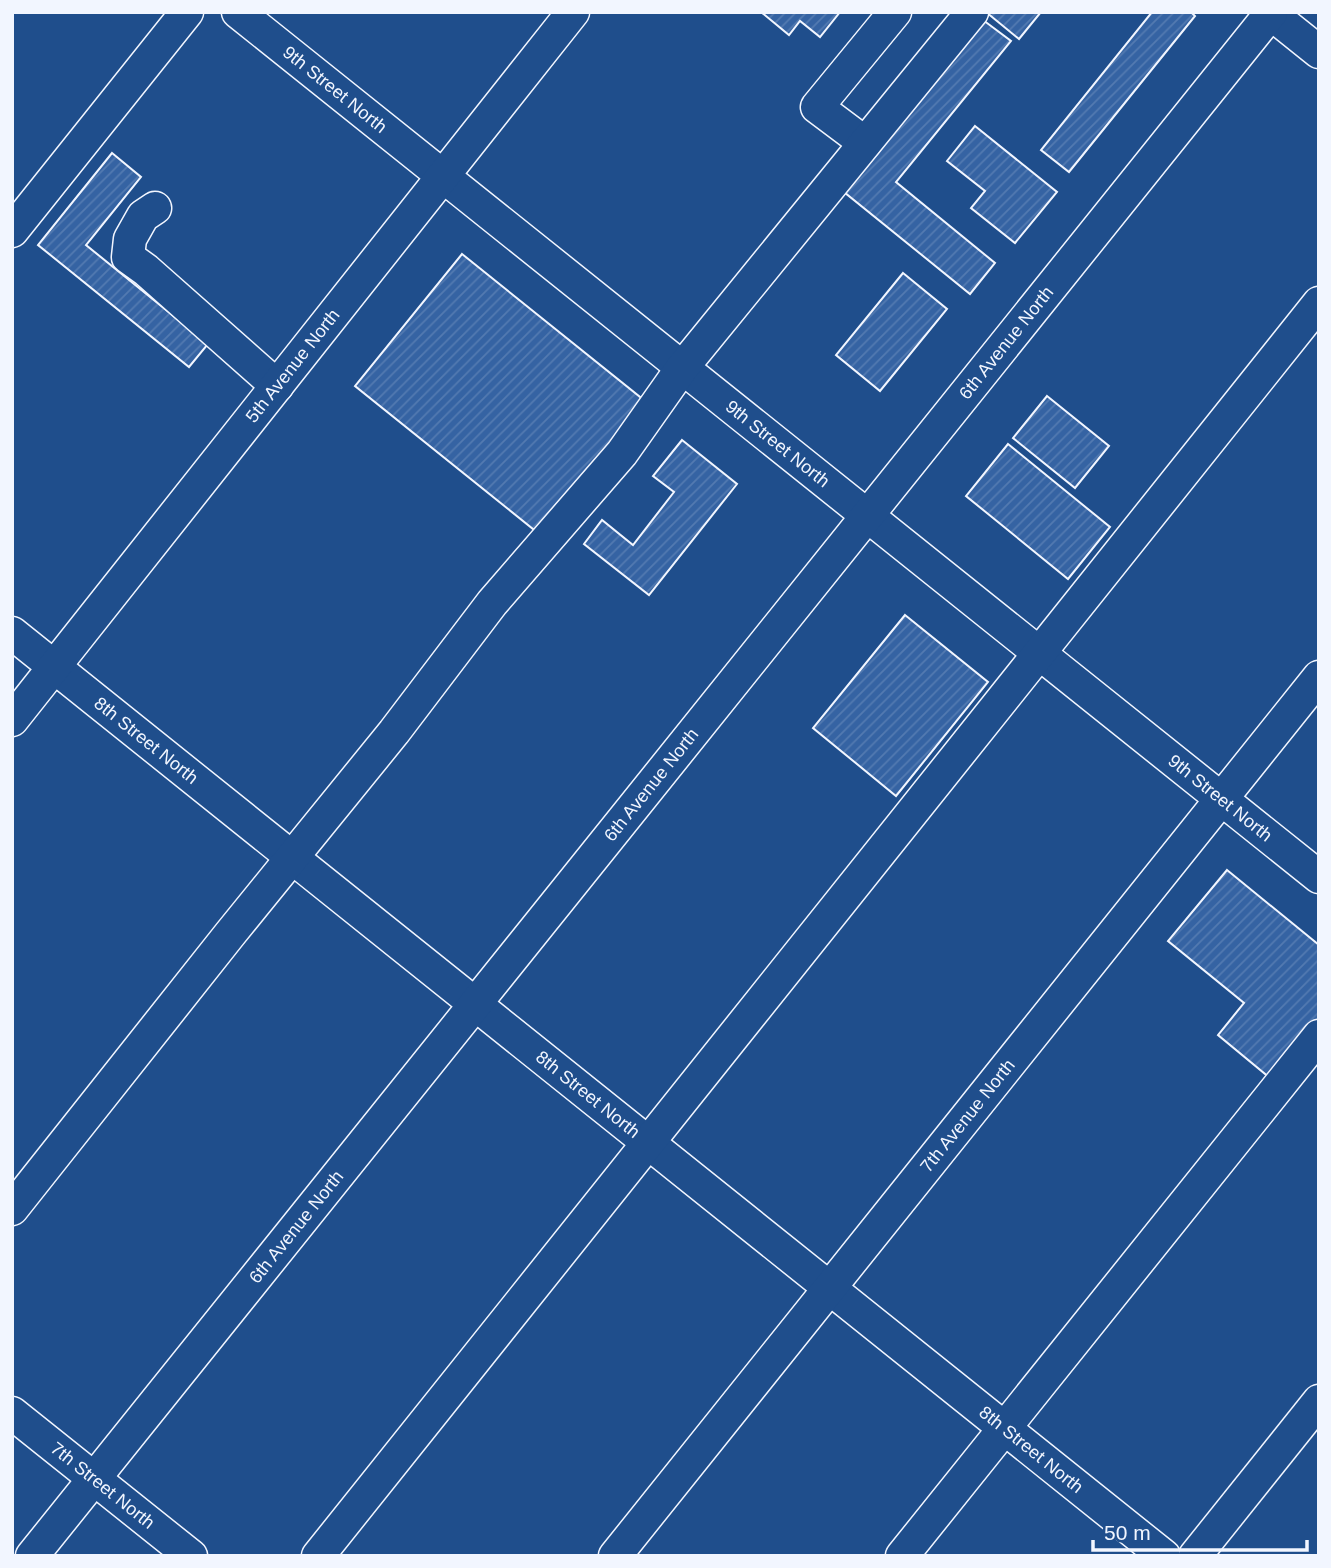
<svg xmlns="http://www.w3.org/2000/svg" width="1331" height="1568" font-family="Helvetica,sans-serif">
<defs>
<pattern id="building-hatch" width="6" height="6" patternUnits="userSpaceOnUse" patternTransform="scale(1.75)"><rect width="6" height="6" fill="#3563a3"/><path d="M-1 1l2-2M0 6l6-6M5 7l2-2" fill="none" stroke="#537ab1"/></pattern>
</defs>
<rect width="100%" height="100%" fill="#1f4e8c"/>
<!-- building -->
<path fill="url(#building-hatch)" stroke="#f2f6ff" stroke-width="2" d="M761 12H840L820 37 800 21 789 35Z
M986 12H1041L1019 39Z
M1152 12H1191L1195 16 1069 172 1041 150Z
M983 20 1011 41 896 182 995 263 970 294 844 192Z
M975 126 1057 192 1015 243 971 208 985 191 947 161Z
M112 153 141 177 86 245 208 344 189 367 38 245Z
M462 254 645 401 538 533 355 386Z
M903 273 947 309 880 391 836 355Z
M1047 396 1109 446 1075 488 1013 438Z
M682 440 737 484 649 595 584 544 602 520 633 545 674 492 653 476Z
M1008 444 1110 527 1068 579 966 496Z
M905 615 988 682 896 796 813 728Z
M1227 870 1319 945V1018L1270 1078 1218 1035 1244 1003 1168 941Z"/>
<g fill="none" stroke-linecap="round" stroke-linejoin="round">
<defs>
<g id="minor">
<path id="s1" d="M238 12 1319 877"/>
<path d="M1269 12 1319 52"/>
<path d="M865 143 817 107 895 12"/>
<path d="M155 208 143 216 130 239 128 257 146 270 277 386"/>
<path d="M12 231 187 12"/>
<path id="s2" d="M12 633 1164 1556"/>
<path id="s3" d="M12 720 573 12"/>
<path d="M12 1209 230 934 394 732 492 603 622 453 682 368 972 12"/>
<path id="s4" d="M12 1413 191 1556"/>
<path id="s5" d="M32 1556 1271 13"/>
<path d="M318 1556 1319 303"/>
<path id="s6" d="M615 1556 1319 677"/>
<path d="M902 1556 1319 1036"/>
<path d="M1195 1556 1319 1401"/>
</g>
</defs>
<!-- minor casing -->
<use href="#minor" stroke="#f2f6ff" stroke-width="35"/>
<!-- minor -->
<use href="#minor" stroke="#1f4e8c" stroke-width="32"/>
</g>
<g text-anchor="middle" stroke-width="5" stroke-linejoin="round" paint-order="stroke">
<!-- street labels -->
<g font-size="18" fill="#f2f6ff" stroke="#1f4e8c">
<text dy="6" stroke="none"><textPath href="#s1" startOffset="124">9th Street North</textPath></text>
<text dy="6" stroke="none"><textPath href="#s5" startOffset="1556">6th Avenue North</textPath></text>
<text dy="6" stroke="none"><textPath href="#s3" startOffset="452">5th Avenue North</textPath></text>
<text dy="6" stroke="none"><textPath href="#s1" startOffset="691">9th Street North</textPath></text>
<text dy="6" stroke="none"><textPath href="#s2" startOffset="172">8th Street North</textPath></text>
<text dy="6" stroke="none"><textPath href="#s5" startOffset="989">6th Avenue North</textPath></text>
<text dy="6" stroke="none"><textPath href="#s1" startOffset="1258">9th Street North</textPath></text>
<text dy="6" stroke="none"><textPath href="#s2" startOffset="738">8th Street North</textPath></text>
<text dy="6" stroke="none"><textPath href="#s6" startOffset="564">7th Avenue North</textPath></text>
<text dy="6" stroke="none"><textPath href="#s5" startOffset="422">6th Avenue North</textPath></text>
<text dy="6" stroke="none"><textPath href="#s2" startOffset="1306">8th Street North</textPath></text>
<text dy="6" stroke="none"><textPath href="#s4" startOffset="116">7th Street North</textPath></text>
</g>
</g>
<!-- border -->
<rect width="1331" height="1568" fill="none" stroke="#f2f6ff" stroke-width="28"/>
<!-- scale -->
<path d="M1093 1540v10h214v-10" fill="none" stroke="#f2f6ff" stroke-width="3.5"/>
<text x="1104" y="1540" font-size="21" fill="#f2f6ff" stroke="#1f4e8c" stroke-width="5" paint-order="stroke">50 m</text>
</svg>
